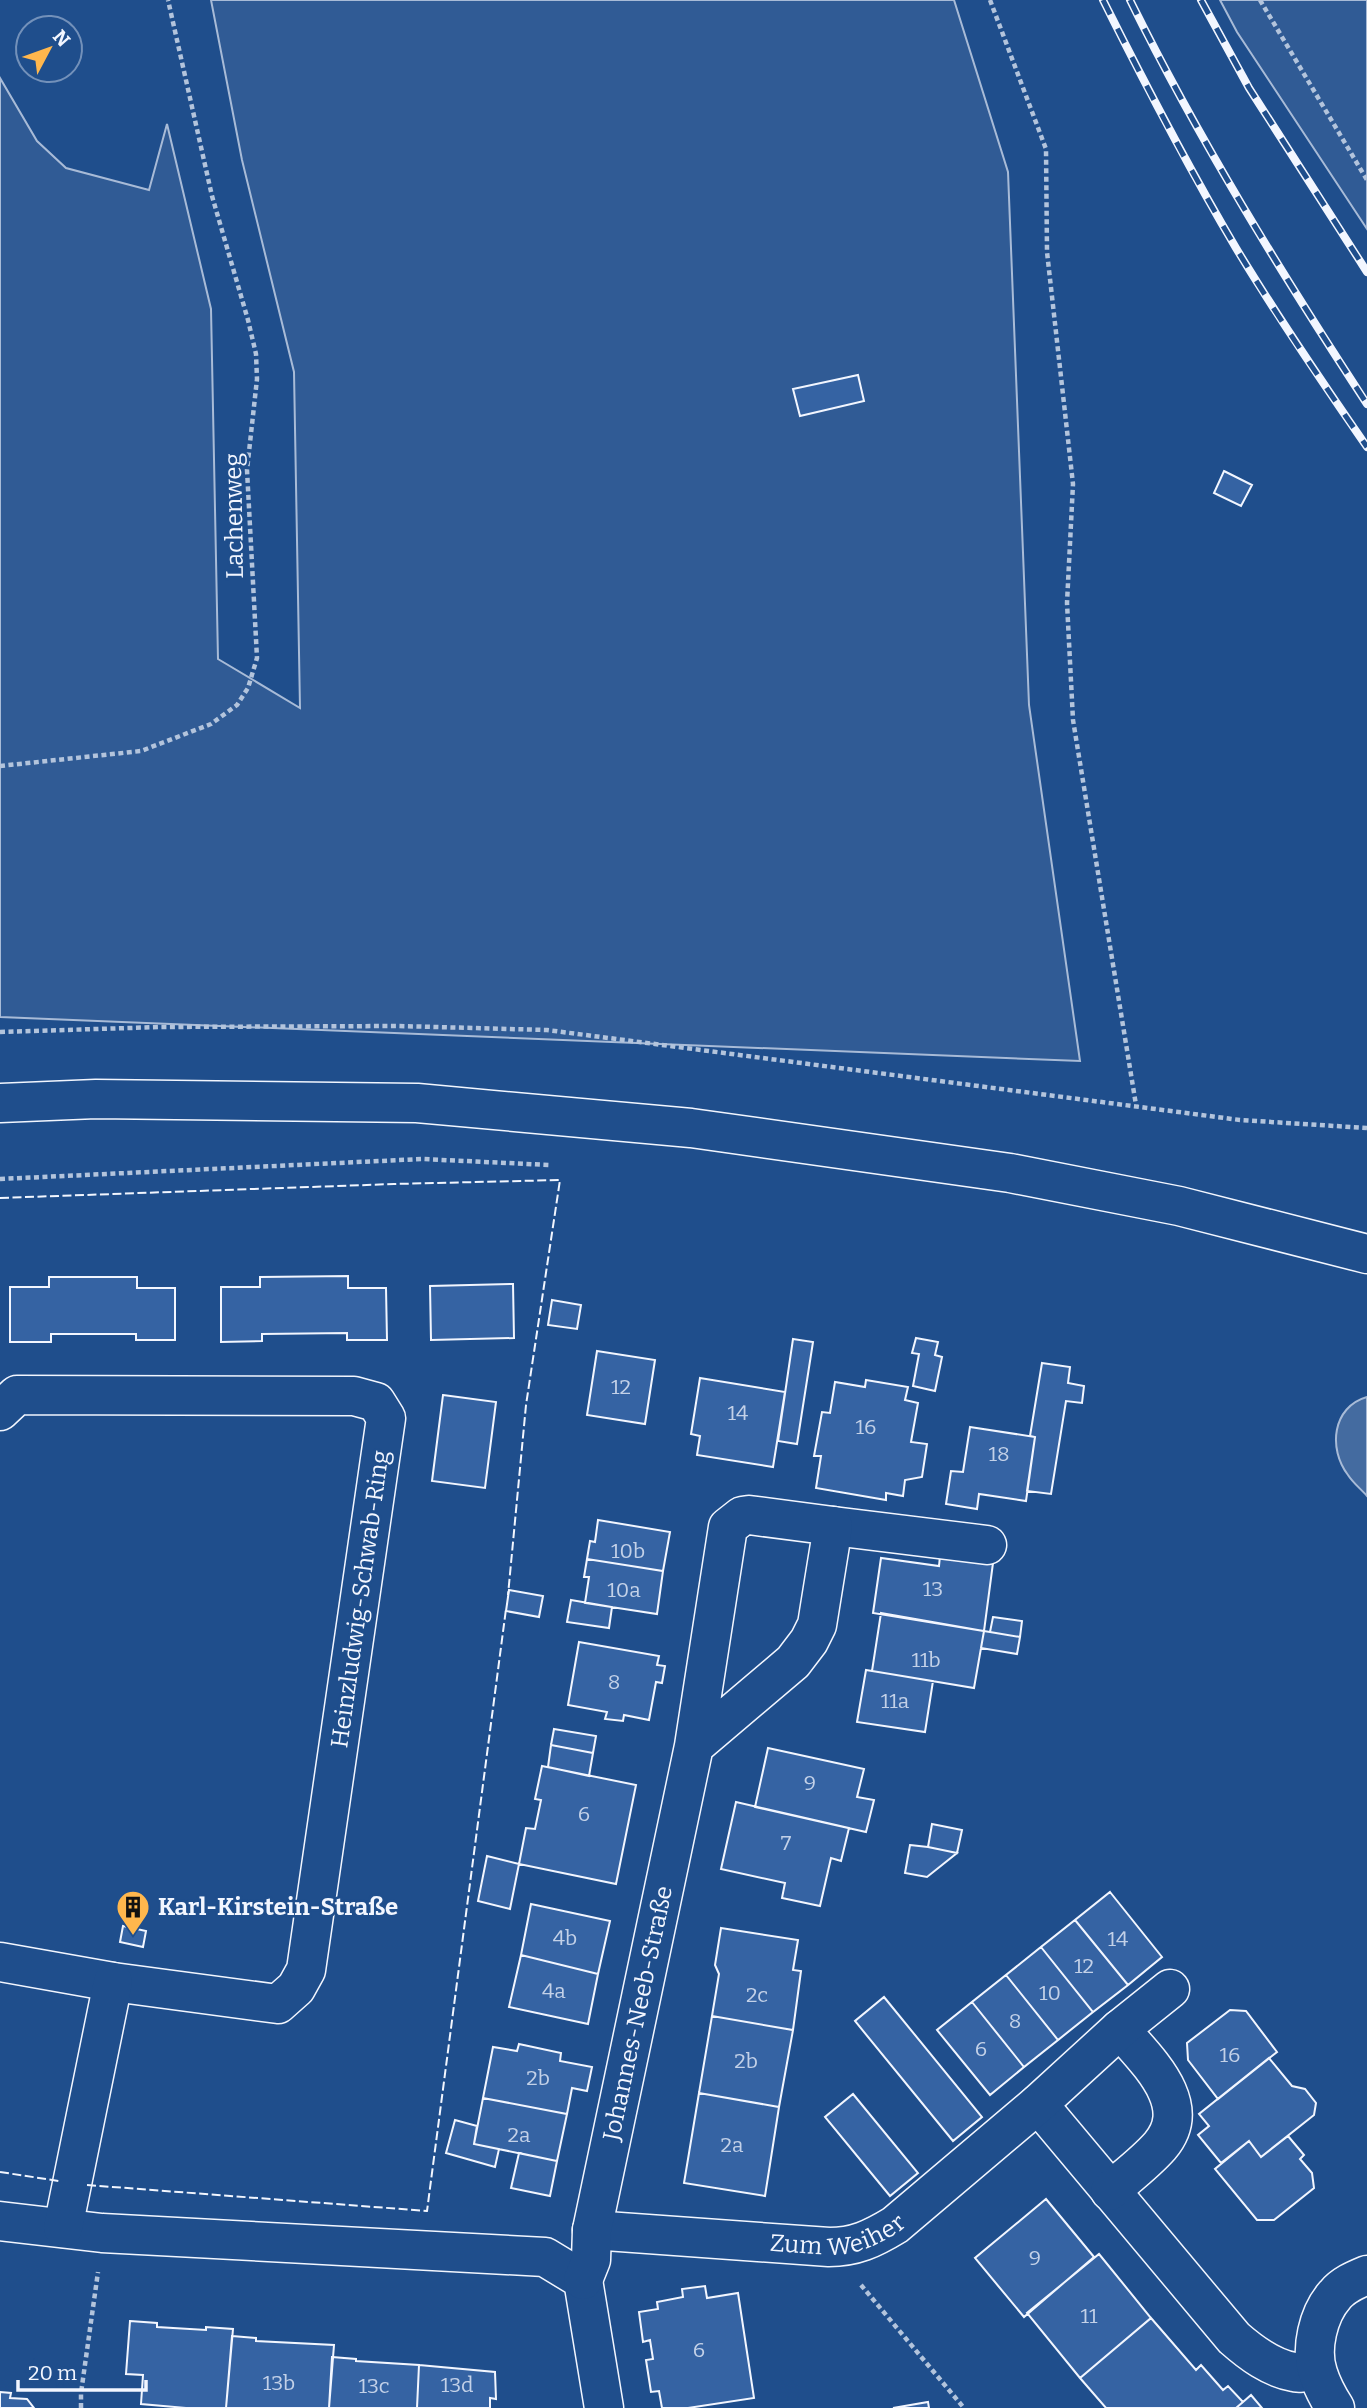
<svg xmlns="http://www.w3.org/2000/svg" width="1367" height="2408" font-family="Bitter,serif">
<rect width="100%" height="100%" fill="#1f4e8c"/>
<!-- green -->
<path fill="#305b95" stroke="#a8bbd7" stroke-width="2" d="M211 0H954L1008 172 1029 705 1080 1061 0 1017V78L37 141 66 168 149 190 167 124 211 309 218 659 300 708 294 372 242 160Z
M1220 0H1367V229L1237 32Z"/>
<!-- water -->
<path fill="#446ba0" stroke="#a8bbd7" stroke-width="2" d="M1367 1397V1496C1361 1489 1353 1483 1348 1475 1328 1449 1332 1407 1367 1397Z"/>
<!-- building -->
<path fill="#3563a3" stroke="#f2f6ff" stroke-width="2" d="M858 375 864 401 800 416 793 389Z
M1224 471 1252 485 1241 506 1214 493Z
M348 1276V1288H386L387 1340H347V1333L262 1334V1341L221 1342V1287H260V1277Z
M49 1277H137V1288H175V1340H136V1334H51V1342H10V1287H49Z
M513 1284 514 1338 431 1340 430 1286Z
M552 1300 581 1305 577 1329 548 1325Z
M916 1338 938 1342 935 1355 942 1357 935 1391 913 1386 919 1354 912 1353Z
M793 1339 813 1342 797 1444 778 1441Z
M597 1351 655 1360 645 1424 587 1415Z
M1042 1363 1070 1367 1068 1383 1084 1386 1082 1403 1066 1401 1051 1494 1027 1491 1035 1437 1030 1436Z
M700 1378 785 1392 773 1467 697 1455 700 1436 691 1434Z
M866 1380 908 1387 905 1400 918 1403 911 1442 927 1444 922 1477 905 1480 903 1496 886 1493V1500L816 1488 821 1456H814L822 1412 830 1413 835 1382 865 1387Z
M443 1395 496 1402 485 1488 432 1481Z
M970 1427 1035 1437 1026 1501 979 1494 977 1509 946 1504 951 1471 963 1472Z
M598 1520 670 1532 663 1571 587 1559 590 1541 595 1542Z
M940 1556 993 1563 984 1631 873 1613 881 1558 939 1566Z
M587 1559 663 1571 657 1614 585 1603 589 1577H584Z
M509 1590 543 1596 539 1617 506 1611Z
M571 1600 612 1607 609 1628 567 1622Z
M881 1613 984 1631 974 1688 872 1671Z
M993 1617 1022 1621 1020 1637 990 1632Z
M984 1631 1020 1637 1017 1654 981 1648Z
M579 1642 659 1656 657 1665 665 1666 662 1683 656 1682 649 1720 624 1715 623 1721 605 1719 607 1712 568 1705Z
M866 1670 933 1681 925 1732 857 1722Z
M554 1729 596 1736 593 1753 551 1745Z
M551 1745 593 1753 589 1776 548 1767Z
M768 1748 864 1769 857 1797 874 1800 866 1832 755 1807Z
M542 1766 636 1785 616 1884 519 1864 526 1828 535 1829 541 1800 535 1799Z
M736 1802 849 1828 841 1861 831 1858 820 1906 782 1898 785 1883 721 1869Z
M932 1824 962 1830 957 1853 928 1847Z
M910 1845 928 1847 957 1853 927 1877 905 1873Z
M487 1856 519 1864 510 1909 478 1901Z
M1110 1892 1162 1957 1128 1985 1075 1920Z
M531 1904 610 1921 598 1974 521 1955Z
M1075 1920 1128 1985 1093 2012 1041 1947Z
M123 1926 146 1931 143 1947 120 1942Z
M721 1928 798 1940 793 1970 801 1971 793 2030 712 2016 719 1974 715 1965Z
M1041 1947 1093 2012 1058 2040 1006 1975Z
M521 1955 598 1974 588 2024 509 2007Z
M1006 1975 1058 2040 1024 2067 972 2002Z
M884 1997 982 2117 953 2141 855 2021Z
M972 2002 1024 2067 990 2095 937 2030Z
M1230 2010 1246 2011 1277 2052 1218 2099 1188 2060 1187 2043Z
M712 2016 793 2030 779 2107 699 2093Z
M519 2044 561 2053 560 2061 592 2067 587 2091 572 2088 567 2114 483 2098 493 2047 517 2051Z
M1269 2058 1292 2086 1305 2089 1316 2103 1314 2115 1261 2157 1249 2141 1221 2163 1198 2135 1209 2126 1199 2114Z
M699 2093 779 2107 765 2196 684 2183Z
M853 2094 918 2173 890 2196 825 2117Z
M483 2098 567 2114 557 2161 474 2144Z
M455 2120 477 2126 474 2144 499 2149 495 2167 446 2153Z
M1288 2136 1304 2155 1300 2159 1312 2173 1314 2188 1274 2220H1257L1215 2169 1249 2141 1261 2157Z
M519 2153 557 2161 550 2196 511 2188Z
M1046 2199 1094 2257 1024 2317 975 2258Z
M1099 2254 1151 2318 1080 2378 1027 2313Z
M705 2286 707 2298 738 2293 754 2398 688 2408H662L659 2391 651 2392 646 2360 653 2359 650 2340 643 2342 639 2312 658 2309 657 2302 683 2297 682 2289Z
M1151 2318 1196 2370 1201 2365 1223 2390 1228 2386 1243 2402 1236 2408H1106L1080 2378Z
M130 2321 157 2323V2327L206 2330V2327L233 2329 226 2408H186L141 2404 143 2375 126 2374Z
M232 2336 256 2338V2341L334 2345 329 2408H226Z
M332 2357 356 2359V2361L419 2365 417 2408H329Z
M419 2365 495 2372 496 2399 490 2398V2408H417Z
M0 2392 11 2393 10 2398 27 2399 34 2408H0Z
M1251 2395 1262 2408H1236L1243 2402Z
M928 2402 929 2408H893Z"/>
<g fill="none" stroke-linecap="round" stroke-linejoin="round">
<defs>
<g id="minor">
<path d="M0 1411 17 1395 354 1396 376 1402 386 1418 306 1970 296 1988 278 2004 113 1982 0 1962"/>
<path d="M833 1526 987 1545"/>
<path d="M1038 2104 1234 2338C1251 2353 1271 2368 1294 2372 1300 2374 1309 2371 1316 2370"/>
<path d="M1110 2191C1126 2177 1145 2163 1160 2146 1196 2104 1146 2060 1120 2029"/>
<path d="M0 2221 102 2233 545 2257 583 2280 604 2408"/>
<path d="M63 2228 113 1982"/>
<path id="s1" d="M592 2230 829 2247C855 2247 872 2239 895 2225L1038 2104 1120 2029 1170 1989"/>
<path id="s2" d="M583 2280 591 2260 592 2230 694 1746 793 1662 809 1641 817 1625 833 1526 749 1515 742 1516 728 1527 694 1746"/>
<path d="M1335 2408C1328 2397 1322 2386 1318 2373 1310 2349 1318 2314 1335 2295 1343 2285 1355 2280 1367 2275"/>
</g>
<path id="primary" d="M0 1103 96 1099 417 1103 691 1128 1010 1173 1179 1206 1367 1254"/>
</defs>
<!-- minor casing -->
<use href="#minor" stroke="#f2f6ff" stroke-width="41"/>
<!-- primary casing -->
<use href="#primary" stroke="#f2f6ff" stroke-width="41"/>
<!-- path -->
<path stroke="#b3c4dc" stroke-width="4.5" stroke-dasharray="5 3.5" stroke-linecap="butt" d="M990 0 1046 149 1047 252 1073 484 1067 603 1073 720 1136 1105
M1260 0 1367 180
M0 766 141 751 211 724 237 705 248 688 257 658 247 470 257 379 256 354 248 320 212 196 168 0
M0 1032 161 1027 399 1026 547 1030 1240 1120 1367 1128
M0 1179 422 1159 550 1165
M861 2285 964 2408
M81 2408V2393L98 2272"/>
<!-- minor -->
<use href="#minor" stroke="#1f4e8c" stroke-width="38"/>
<!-- primary -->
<use href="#primary" stroke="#1f4e8c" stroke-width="38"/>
<defs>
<path id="rail" d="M1103 0C1145 84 1188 167 1236 248 1277 316 1322 382 1367 447
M1130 0C1199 140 1282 274 1367 404
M1201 0 1249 88 1367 272"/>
</defs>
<!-- rail casing -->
<use href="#rail" stroke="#f2f6ff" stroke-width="8"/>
<!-- rail -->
<use href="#rail" stroke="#1f4e8c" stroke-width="5" stroke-dasharray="16" stroke-linecap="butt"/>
<!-- fence -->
<path stroke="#f2f6ff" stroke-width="2" stroke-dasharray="9 3.5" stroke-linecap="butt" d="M0 1198 394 1184 560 1180 526 1405 508 1595
M0 2172 59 2181
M87 2185 427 2211 506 1609"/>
</g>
<!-- icons -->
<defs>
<symbol id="building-pin" viewBox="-11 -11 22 30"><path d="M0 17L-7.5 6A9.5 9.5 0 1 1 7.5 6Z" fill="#ffb74d" stroke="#1f4e8c"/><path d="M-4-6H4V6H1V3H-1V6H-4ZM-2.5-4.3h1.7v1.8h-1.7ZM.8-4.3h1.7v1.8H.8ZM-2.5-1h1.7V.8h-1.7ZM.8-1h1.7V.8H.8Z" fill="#111"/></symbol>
</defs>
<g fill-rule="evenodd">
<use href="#building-pin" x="114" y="1888" width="38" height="52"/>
</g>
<g text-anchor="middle" stroke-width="5" stroke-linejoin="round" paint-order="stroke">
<!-- number labels -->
<g font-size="21" fill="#c3d1e8">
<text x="621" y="1394">12</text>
<text x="738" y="1420">14</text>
<text x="866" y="1434">16</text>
<text x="999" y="1461">18</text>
<text x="628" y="1558">10b</text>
<text x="933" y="1596">13</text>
<text x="624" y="1597">10a</text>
<text x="926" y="1667">11b</text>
<text x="614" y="1689">8</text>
<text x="895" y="1708">11a</text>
<text x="810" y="1790">9</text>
<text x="584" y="1821">6</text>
<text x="786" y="1850">7</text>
<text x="565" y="1945">4b</text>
<text x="1118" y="1946">14</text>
<text x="1084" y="1973">12</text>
<text x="554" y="1998">4a</text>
<text x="1050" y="2000">10</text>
<text x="757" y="2002">2c</text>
<text x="1015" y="2028">8</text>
<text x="981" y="2056">6</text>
<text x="1230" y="2062">16</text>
<text x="746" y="2068">2b</text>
<text x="538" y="2085">2b</text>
<text x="519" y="2142">2a</text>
<text x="732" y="2152">2a</text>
<text x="1035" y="2265">9</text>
<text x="1089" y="2323">11</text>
<text x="699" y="2357">6</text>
<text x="279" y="2390">13b</text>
<text x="457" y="2392">13d</text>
<text x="374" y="2393">13c</text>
</g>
<!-- street labels -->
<g font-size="24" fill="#f2f6ff" stroke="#1f4e8c">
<text transform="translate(234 516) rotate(-91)" y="8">Lachenweg</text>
<text transform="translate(360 1599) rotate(-82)" y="8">Heinzludwig-Schwab-Ring</text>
<text dy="8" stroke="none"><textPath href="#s2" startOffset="273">Johannes-Neeb-Straße</textPath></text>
<text dy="8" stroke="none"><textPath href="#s1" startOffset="248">Zum Weiher</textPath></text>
</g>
<!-- poi labels -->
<g font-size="24" font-weight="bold" fill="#f2f6ff" stroke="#1f4e8c" text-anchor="start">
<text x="158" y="1915">Karl-Kirstein-Straße</text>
</g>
</g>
<!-- north arrow -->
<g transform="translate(49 49) rotate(49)"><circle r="33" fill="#1f4e8c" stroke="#7391ba" stroke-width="2"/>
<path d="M0-5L12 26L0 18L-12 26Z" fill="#ffb74d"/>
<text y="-10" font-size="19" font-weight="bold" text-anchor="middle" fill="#f2f6ff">N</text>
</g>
<!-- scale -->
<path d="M18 2380v10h128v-10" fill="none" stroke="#f2f6ff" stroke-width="3.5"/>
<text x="28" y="2380" font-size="21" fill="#f2f6ff" stroke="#1f4e8c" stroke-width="5" paint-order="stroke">20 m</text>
</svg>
